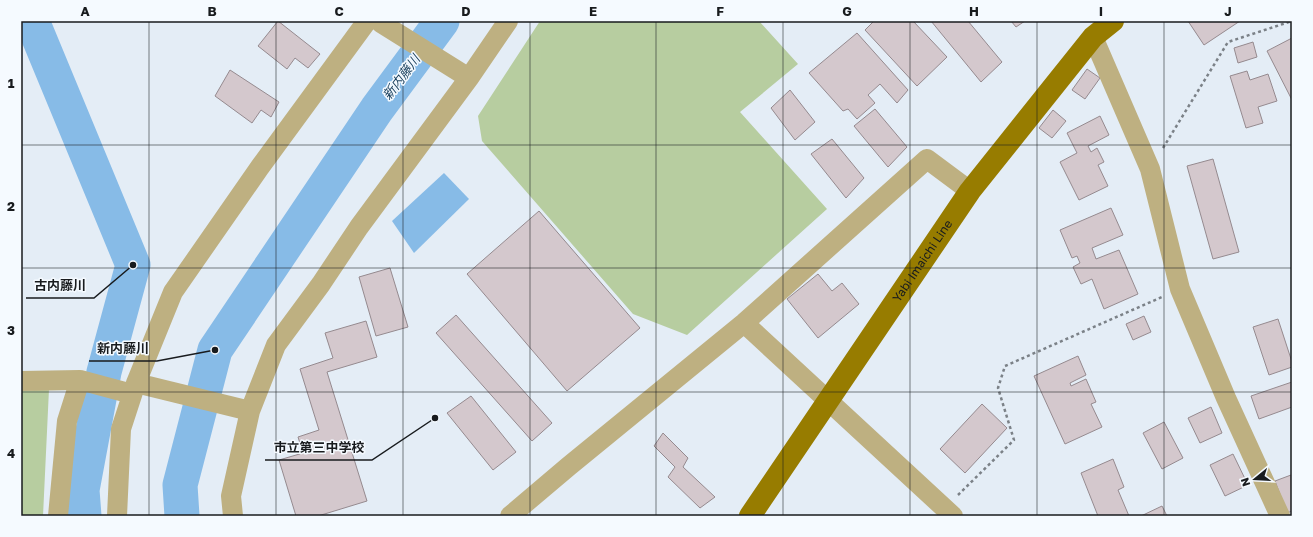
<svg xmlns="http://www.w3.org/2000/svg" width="1313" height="537" font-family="'Golos Text','Noto Sans JP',sans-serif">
<rect width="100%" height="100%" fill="#e4edf6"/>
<!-- green -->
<path fill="#b7cda0" d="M540 21H759L798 64 740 112 827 209 687 335 633 314 482 141 478 116Z
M49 389 43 516H21V391Z"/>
<!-- water -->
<path fill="#87bbe7" d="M444 173 469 199 414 253 392 221Z"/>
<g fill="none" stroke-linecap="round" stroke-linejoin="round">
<!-- river -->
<path stroke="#87bbe7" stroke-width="35" d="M32 21 133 265 104 372 82 490 84 516
M182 516 180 485 215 350 377 109 442 21"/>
</g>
<!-- building -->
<path fill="#d4c8cd" stroke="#958a8f" d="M278 21 320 54 308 68 295 58 287 69 258 46Z
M874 21H913L947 57 917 86 865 30Z
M931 21H968L1002 62 981 82Z
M1011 21H1025L1016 27Z
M1188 21H1240L1204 45Z
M857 33 908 90 897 103 880 84 868 95 875 103 857 119 848 109 843 111 809 73Z
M1292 38V100L1267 51Z
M1253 42 1257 57 1238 63 1234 48Z
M1087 69 1100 78 1085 99 1072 90Z
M230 70 279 102 271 117 261 110 252 123 215 96Z
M1247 71 1250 80 1268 74 1277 101 1258 107 1263 123 1246 128 1230 76Z
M790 90 815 122 795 140 771 108Z
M875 109 907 147 888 167 854 126Z
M1053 110 1066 121 1052 138 1039 128Z
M1100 116 1109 135 1088 146 1091 152 1097 148 1104 162 1098 165 1108 186 1079 200 1060 162 1077 153 1067 133Z
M832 139 864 178 846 198 811 154Z
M1213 159 1239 252 1213 259 1187 166Z
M1111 208 1123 235 1092 248 1096 259 1119 250 1138 294 1104 309 1092 279 1081 284 1073 267 1080 263 1077 256 1072 258 1060 230Z
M539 211 640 328 567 391 467 274Z
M390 268 408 327 376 336 359 277Z
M818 274 832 291 842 283 859 304 818 338 787 299Z
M456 315 552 423 532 441 436 333Z
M1144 316 1151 332 1133 340 1126 324Z
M1278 319 1292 362V367L1269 375 1253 327Z
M366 321 377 357 327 372 367 501 318 516H296L279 460 303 453 298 437 319 430 300 369 333 358 325 333Z
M1078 356 1086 375 1070 383 1071 386 1086 379 1096 402 1091 404 1102 427 1065 444 1034 376Z
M1292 382V407L1259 419 1251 396Z
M471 396 516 452 493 470 447 413Z
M982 404 1007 428 965 473 940 449Z
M1211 407 1222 433 1200 443 1188 418Z
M1164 422 1183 458 1162 469 1143 433Z
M663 433 688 458 683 467 715 497 700 508 668 477 675 467 654 446Z
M1233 454 1248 485 1225 496 1210 465Z
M1113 459 1124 487 1118 490 1129 516H1098L1081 473Z
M1291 475 1292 511 1287 513 1275 481Z
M1162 506 1167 516H1141Z"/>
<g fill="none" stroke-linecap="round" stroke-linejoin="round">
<!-- path -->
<path stroke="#7b8187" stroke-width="2.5" stroke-dasharray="3 3" stroke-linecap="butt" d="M1163 148 1228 42 1292 21
M958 495 1014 440 998 388 1005 366 1162 297"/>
<!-- minor -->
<path stroke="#beb081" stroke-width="20" d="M379 21 381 23 469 78
M1093 37 1150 169 1180 289 1226 398 1280 516
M744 323 953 516
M21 381 80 380 132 394
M136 383 250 411
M58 516 67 421 80 380
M117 516 121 429 136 383 173 292 260 167 367 21
M233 516 231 496 250 411 276 345 321 284 359 227 469 78 508 21
M510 516 569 466 744 323 927 159 970 191"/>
<!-- major -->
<path stroke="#977c00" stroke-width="22" id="s1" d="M750 516 970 191 1093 37 1113 21"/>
</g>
<!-- grid -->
<path fill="none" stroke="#181b1e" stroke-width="1" stroke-opacity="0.55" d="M149 21V516M276 21V516M403 21V516M530 21V516M656 21V516M783 21V516M910 21V516M1037 21V516M1164 21V516M21 145H1292M21 268H1292M21 392H1292"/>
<g text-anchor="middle" stroke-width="3" stroke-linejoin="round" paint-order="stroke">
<!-- street labels -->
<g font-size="12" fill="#181b1e" stroke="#f5faff">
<text dy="4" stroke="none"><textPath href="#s1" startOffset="308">Yabi Imaichi Line</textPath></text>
</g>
<!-- water labels -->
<g font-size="13" font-style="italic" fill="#173e5c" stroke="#f5faff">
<text transform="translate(401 77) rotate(-53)" y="5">新内藤川</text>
</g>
</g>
<!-- callouts -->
<path fill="none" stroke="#181b1e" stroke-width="1.5" d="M133 265L94 298H26M215 350L157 361H89M435 418L372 460H265"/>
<g fill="#181b1e" stroke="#f5faff" stroke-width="1.5">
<circle cx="133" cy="265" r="4"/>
<circle cx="215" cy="350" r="4"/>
<circle cx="435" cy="418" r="4"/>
</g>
<g font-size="13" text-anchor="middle" font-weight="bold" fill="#181b1e" stroke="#f5faff" stroke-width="3" stroke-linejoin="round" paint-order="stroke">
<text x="60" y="290">古内藤川</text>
<text x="123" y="353">新内藤川</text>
<text x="319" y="452">市立第三中学校</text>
</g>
<!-- border -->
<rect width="1313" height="537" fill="none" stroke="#f5faff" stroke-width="44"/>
<!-- north arrow -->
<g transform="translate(1255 479) rotate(252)" stroke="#f5faff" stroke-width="3" paint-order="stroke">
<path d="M0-3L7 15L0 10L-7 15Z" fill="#181b1e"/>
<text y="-6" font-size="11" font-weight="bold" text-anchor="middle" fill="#181b1e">N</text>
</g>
<rect x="22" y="22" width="1269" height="493" fill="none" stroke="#181b1e" stroke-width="1.5"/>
<g font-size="13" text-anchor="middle" font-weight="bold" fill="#181b1e">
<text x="85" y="16">A</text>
<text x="212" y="16">B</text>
<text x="339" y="16">C</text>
<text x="466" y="16">D</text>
<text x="593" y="16">E</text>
<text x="720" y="16">F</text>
<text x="847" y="16">G</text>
<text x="974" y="16">H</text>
<text x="1101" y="16">I</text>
<text x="1228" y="16">J</text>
<text x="11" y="88">1</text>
<text x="11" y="211">2</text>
<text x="11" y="335">3</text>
<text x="11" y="458">4</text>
</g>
</svg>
